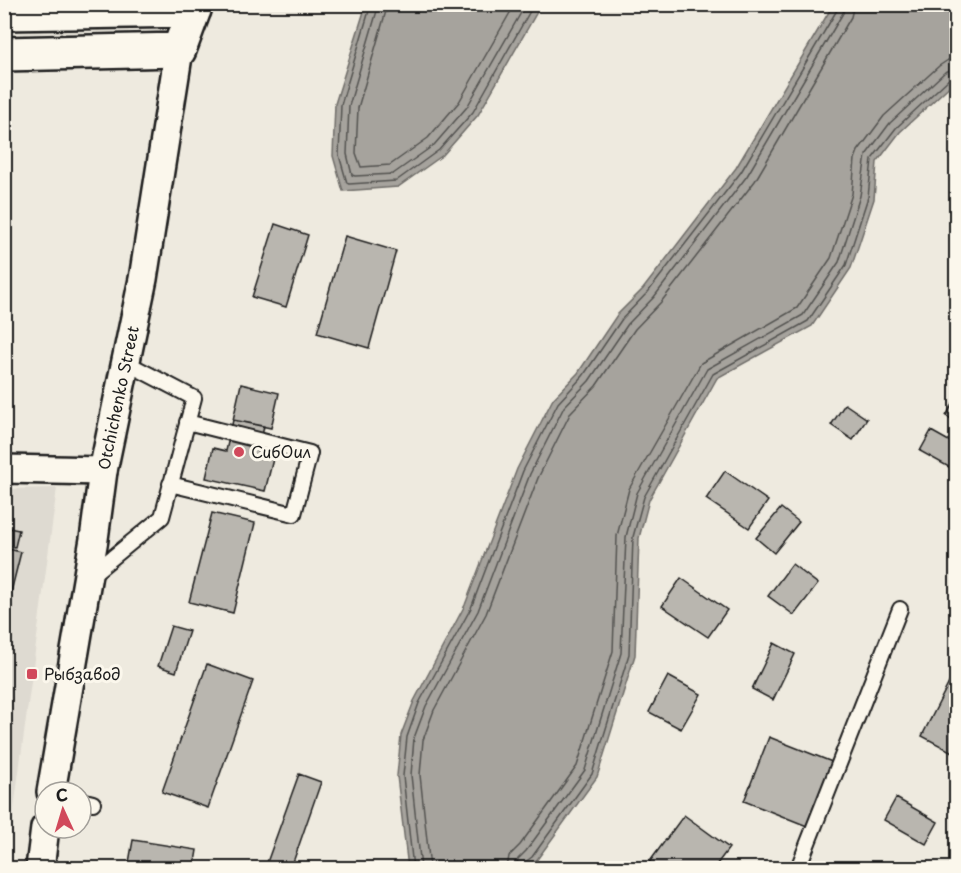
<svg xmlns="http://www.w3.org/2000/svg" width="961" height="873" font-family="'Playpen Sans',sans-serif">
<rect width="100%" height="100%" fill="#eeeadf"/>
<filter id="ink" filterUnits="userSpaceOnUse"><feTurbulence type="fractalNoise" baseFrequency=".0167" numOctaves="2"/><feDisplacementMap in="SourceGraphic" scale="12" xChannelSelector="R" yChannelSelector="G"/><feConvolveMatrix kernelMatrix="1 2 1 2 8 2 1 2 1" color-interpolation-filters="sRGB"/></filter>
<g filter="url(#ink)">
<!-- built -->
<path fill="#dedad1" d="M57 488 6 868H5V489Z"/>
<!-- water -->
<path fill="#a6a39d" stroke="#6f6d69" stroke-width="1.5" d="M366 5H541L478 115 443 155 398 187 343 191 333 156 335 104Z
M833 5H956V80L900 132 877 162 874 199 851 268 812 326 717 378 649 500 639 538 635 655 597 777 536 861 526 868H408L397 776 401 735 414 701 465 605 517 469 553 399 578 373 617 315 643 289 736 168Z"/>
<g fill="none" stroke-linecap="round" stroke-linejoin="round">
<!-- shore -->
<path stroke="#535250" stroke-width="1.5" d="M371 4 341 105 339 155 347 183 349 184 396 181 439 150 473 112 534 4
M379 4 349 106 347 154 352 175 355 176 393 174 434 145 467 107 526 4
M388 4 358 108 356 153 361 167 390 165 428 138 459 102 515 4
M413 868 403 776 407 737 419 703 471 608 523 471 558 403 583 376 622 319 648 292 741 172 837 10 838 4
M421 868 411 775 414 738 426 706 478 611 530 474 564 407 589 381 628 324 654 297 747 176 843 13 845 4
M430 868 420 775 423 740 434 710 486 614 538 478 571 412 596 386 635 329 661 302 755 181 851 17 854 4
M507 868 509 856 520 845 577 766 613 651 617 536 629 489 701 363 797 308 831 258 852 194 855 159 858 151 884 116 939 66 948 60 956 59
M516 868 518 859 526 851 585 770 621 653 626 537 637 493 707 369 803 315 839 262 860 196 866 155 890 123 945 72 956 68
M523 868 524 863 532 857 592 774 629 654 633 537 644 497 713 374 808 321 846 265 868 197 872 159 896 128 950 78 956 76"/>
</g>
<!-- building -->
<path fill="#b9b6af" stroke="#1c1c1c" stroke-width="1.5" d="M275 224 308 235 286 307 252 297Z
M345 236 396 251 369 348 317 333Z
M241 384 279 393 271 428 233 420Z
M956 398V422L946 416Z
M845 404 867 419 853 440 831 425Z
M233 420 264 426 258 455 273 459 265 491 206 478 213 448 226 451Z
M931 431 956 445V471L920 451Z
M725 471 768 501 749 528 706 499Z
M781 508 799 522 774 553 756 538Z
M212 513 255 523 233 613 189 602Z
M4 527 19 530 15 547 4 545Z
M4 548 21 552 4 620Z
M792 564 818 584 794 615 768 596Z
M681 578 727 610 708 637 662 606Z
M171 626 189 631 176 672 158 666Z
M774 643 795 654 773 700 752 689Z
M207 664 253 681 208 808 162 792Z
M955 671 956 672V754L922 736Z
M668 676 701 694 681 729 649 712Z
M769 737 832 762 807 826 744 801Z
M299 774 321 782 291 868H265Z
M896 798 938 822 926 844 884 820Z
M684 815 729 848 714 868H645Z
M133 840 197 850 194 868H128Z"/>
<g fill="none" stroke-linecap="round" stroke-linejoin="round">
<defs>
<path id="service" d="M170 484 294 514 310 453 187 422
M89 577 162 517 194 398 125 362
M81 800 93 803
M798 868 900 609"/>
<g id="minor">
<path d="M4 469 103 471"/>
<path id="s1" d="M51 792 94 539 103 471 143 279 179 50"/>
<path d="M40 868 45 828"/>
</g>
<path id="tertiary" d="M4 13 194 10
M4 54 179 50 196 4"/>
</defs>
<!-- service casing -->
<use href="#service" stroke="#1c1c1c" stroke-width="18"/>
<!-- minor casing -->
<use href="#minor" stroke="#1c1c1c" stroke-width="32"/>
<!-- tertiary casing -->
<use href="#tertiary" stroke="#1c1c1c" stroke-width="38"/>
<!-- service -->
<use href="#service" stroke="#fbf7ec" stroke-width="14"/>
<!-- minor -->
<use href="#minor" stroke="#fbf7ec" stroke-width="27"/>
<!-- tertiary -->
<use href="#tertiary" stroke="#fbf7ec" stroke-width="33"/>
</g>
</g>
<!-- markers -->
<g fill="#d1495b" stroke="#fbf7ec" stroke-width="2">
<circle cx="239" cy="452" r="6"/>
<rect x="26" y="668" width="12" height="12" rx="3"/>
</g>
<g text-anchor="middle" stroke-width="6" stroke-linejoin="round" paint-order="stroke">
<!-- street labels -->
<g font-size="16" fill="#1c1c1c" stroke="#fbf7ec">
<text dy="6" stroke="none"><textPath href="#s1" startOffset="400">Otchichenko Street</textPath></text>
</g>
<!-- poi labels -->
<g font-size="16" fill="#1c1c1c" stroke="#fbf7ec" text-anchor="start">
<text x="251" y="458">СибОил</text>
<text x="44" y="680">Рыбзавод</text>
</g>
</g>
<!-- margin -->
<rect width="961" height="873" fill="none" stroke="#fbf7ec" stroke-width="24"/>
<rect x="12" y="12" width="937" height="849" fill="none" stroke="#1c1c1c" stroke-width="2" filter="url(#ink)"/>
<!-- north arrow -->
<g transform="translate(63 810) rotate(356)"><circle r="28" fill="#fbf7ec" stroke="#a29f99" stroke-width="1.5"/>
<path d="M0-4.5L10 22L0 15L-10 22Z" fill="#d1495b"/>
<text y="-9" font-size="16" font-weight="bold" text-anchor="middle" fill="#1c1c1c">С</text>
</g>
</svg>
